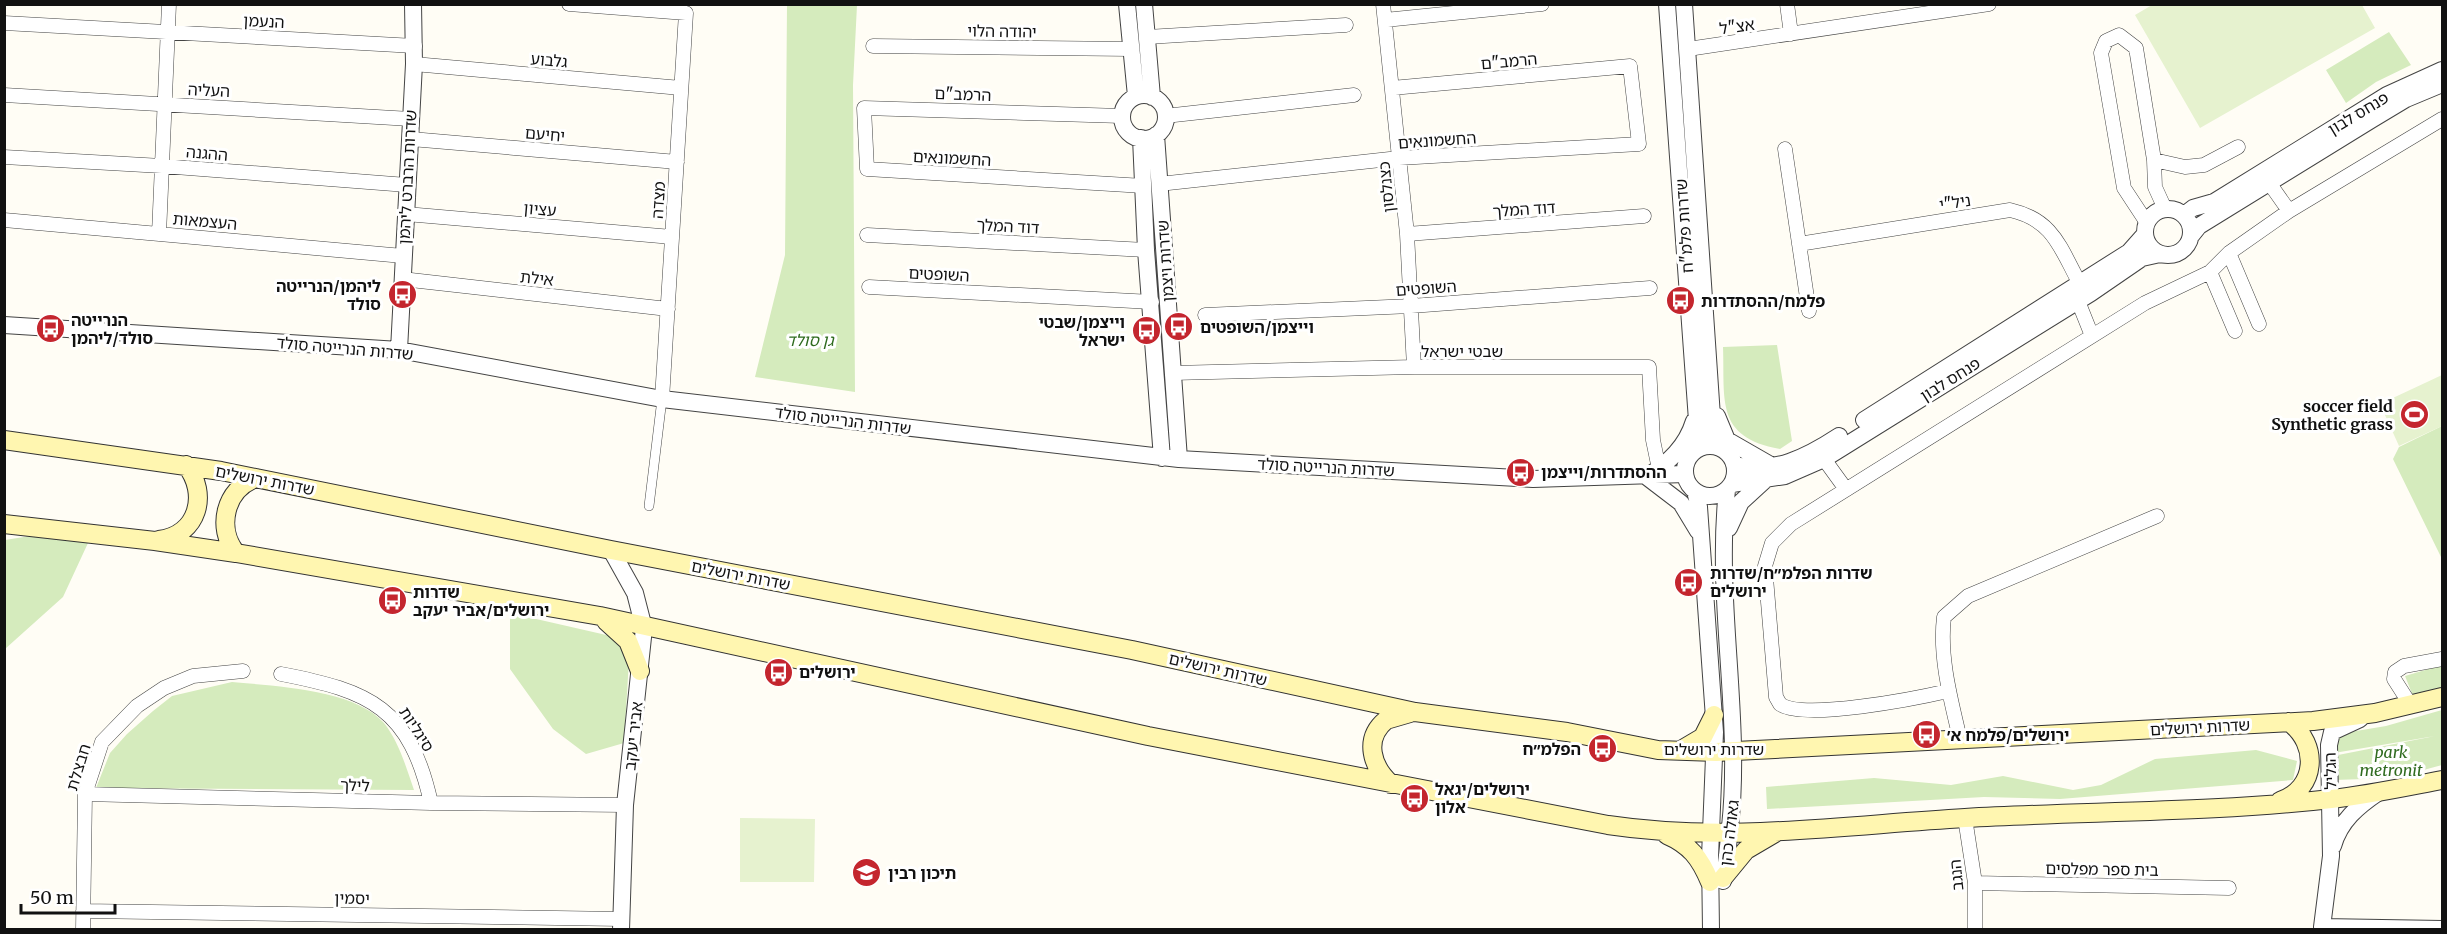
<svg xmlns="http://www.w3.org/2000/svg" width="2447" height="934" font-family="Merriweather,'Noto Sans Hebrew',serif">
<rect width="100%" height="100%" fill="#fffdf5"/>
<!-- green -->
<path fill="#d5ebbd" d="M787 5H857L853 85 855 392 755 377 785 255Z
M2389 32 2411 65 2376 82 2346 103 2326 70Z
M1777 345 1792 441 1780 449C1715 437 1725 401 1723 347Z
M2442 426V556L2441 557 2393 459 2399 447Z
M30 536 88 543 63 597 5 649V540Z
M510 613 615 637 629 660 624 743 586 754 553 729 510 669Z
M2442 665V688L2413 696 2405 676Z
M232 682C274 686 355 689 384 723 399 742 406 767 414 790L96 788 110 753 127 734 153 711 172 696Z
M2442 710V765L2394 778 2334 780 2333 756 2435 736 2334 753 2338 734 2386 726Z
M2256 750 2297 761 2293 780 2060 799 1984 797 1767 809 1766 787 1874 778 1951 785 2003 776 2073 790 2101 785 2155 759Z"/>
<!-- pitch -->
<path fill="#e6f2cf" d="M2152 5H2362L2375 28 2200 128 2135 15Z
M2442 375V426L2399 446 2380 404Z
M740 818 815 819 814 882H740Z"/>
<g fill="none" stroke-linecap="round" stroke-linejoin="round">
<defs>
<path id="pedestrian" d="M649 506 662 399"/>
<path id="minor" d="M569 4 686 13 662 399
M1383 4 1407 234 1414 367
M1787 4 1791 34
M1385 20 1542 4
M4 23 415 46
M1147 37 1346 25
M873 46 1131 49
M1688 49 1989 4
M414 64 681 88
M4 95 411 119
M1122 116 864 108 867 169 1144 186
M1165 116 1354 95
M411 139 677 162
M1785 149 1809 311
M4 157 162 166 407 185
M2154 160 2185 167 2204 165 2238 147
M1159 184 1399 158 1639 144 1630 66 1392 88
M2270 184 2289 211
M406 214 672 237
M4 220 403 256
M2147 223 2124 188 2101 53 2106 41 2119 35 2136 48 2154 160 2155 187 2165 209
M159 234 169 4
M1407 234 1644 216
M867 235 1146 250
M1799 244 2010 210C2054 220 2060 248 2080 284
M2229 253 2259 324
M2210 272 2235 331
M402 279 668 309
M869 287 1152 302
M2078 301 2092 336
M1205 315 1411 306 1650 288
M1172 373 1414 367H1649L1653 440 1659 469
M1824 459 1845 488
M281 674C370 691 410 708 431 803
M1948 691C1918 698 1803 721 1780 704L1776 697 1765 566 1772 543 1791 524 2145 303 2210 272 2229 253 2289 211 2442 119
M2410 704 2394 679 2395 672 2404 666 2442 659
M1960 739C1951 700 1939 657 1944 617L1968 596 2157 516
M85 794 431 803 625 805
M1965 818 1975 883V930
M1975 883 2229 888
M83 911 621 919
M83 930 85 794 102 742 137 706 164 688 193 676 243 671"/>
<path id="tertiary" d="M1127 4 1136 96
M1144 4 1152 97
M1667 4 1699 448
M1684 4 1714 446
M1122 117a22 22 0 1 1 44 0a22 22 0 1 1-44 0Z
M1156 135 1179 459
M1141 138 1146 250 1162 458
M2145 232a23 23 0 1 1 46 0a23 23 0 1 1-46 0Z
M2184 215 2193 208 2214 202 2387 95 2442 70
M2191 236 2199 226 2371 120 2406 99 2442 84
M4 325 399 350 662 399 1179 459 1533 479 1685 474
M399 350 414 64 413 4
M1717 416 1727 440 1774 467
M1864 420 2129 252 2145 234
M1694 421C1686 447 1669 462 1647 477L1681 503 1698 531
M1685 471a25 25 0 1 1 50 0a25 25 0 1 1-50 0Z
M1735 465C1774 474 1807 457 1839 436
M1732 484 1785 476 1824 459 2091 293 2142 258 2160 254
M1695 491 1699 507 1715 732 1710 857 1711 930
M1729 528 1741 502 1765 480
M611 550 635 593 644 628 625 805 621 930
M2360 719 2332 732 2329 745 2331 856 2322 927 2442 929
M2333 846C2340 821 2358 806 2379 792
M1723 881C1727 863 1728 845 1730 827 1742 715 1715 602 1727 490"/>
<path id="secondary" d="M4 440 221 471 611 550 1132 650 1415 712 1567 732 1658 750 1716 752 2313 721 2375 713 2442 697
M4 524 155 541 236 553 600 616 1148 736 1608 825C1727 843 1845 825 1965 818 2086 811 2209 813 2331 799 2368 795 2405 787 2442 780
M159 540C198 535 209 494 186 465
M236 553C216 528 225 489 256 478
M606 621 628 641 640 671
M1681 750 1703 737 1714 715
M1391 784C1372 767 1363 739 1386 720L1410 713
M2280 801C2317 789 2319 744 2289 722
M1667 835C1690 845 1700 858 1710 882
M1723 878 1746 850 1775 833"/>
</defs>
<!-- pedestrian casing -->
<use href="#pedestrian" stroke="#444" stroke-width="10"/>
<!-- minor casing -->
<use href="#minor" stroke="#444" stroke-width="15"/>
<!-- tertiary casing -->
<use href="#tertiary" stroke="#444" stroke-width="18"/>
<!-- secondary casing -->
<use href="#secondary" stroke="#333" stroke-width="20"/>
<!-- pedestrian -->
<use href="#pedestrian" stroke="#fff" stroke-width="9"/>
<!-- minor -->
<use href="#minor" stroke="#fff" stroke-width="14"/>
<!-- tertiary -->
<use href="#tertiary" stroke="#fff" stroke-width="16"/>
<!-- secondary -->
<use href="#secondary" stroke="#fff6b0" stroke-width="18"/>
</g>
<!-- icons -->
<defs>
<symbol id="bus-disc" viewBox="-11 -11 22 22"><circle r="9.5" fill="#c4262e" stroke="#fff"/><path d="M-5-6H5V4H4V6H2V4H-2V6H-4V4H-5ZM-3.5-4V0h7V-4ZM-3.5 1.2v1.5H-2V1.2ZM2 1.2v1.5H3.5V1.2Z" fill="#fff"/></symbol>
<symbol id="stadium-disc" viewBox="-11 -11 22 22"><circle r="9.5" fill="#c4262e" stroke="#fff"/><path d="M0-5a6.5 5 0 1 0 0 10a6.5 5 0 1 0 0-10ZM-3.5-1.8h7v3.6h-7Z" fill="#fff"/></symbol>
<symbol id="school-disc" viewBox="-11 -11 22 22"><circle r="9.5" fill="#c4262e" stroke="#fff"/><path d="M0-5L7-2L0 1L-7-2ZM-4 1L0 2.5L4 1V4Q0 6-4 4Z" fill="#fff"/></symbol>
</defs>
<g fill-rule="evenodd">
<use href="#bus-disc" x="386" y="278" width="33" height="33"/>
<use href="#bus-disc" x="1664" y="284" width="33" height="33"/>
<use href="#bus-disc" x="1162" y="310" width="33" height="33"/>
<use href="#bus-disc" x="34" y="312" width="33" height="33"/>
<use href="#bus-disc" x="1130" y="314" width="33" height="33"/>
<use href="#stadium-disc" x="2398" y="398" width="33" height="33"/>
<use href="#bus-disc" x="1504" y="456" width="33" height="33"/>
<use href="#bus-disc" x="1672" y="566" width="33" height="33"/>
<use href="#bus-disc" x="376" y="584" width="33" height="33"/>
<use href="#bus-disc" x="762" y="656" width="33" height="33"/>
<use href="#bus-disc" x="1910" y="718" width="33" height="33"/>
<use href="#bus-disc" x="1586" y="732" width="33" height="33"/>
<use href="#bus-disc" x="1398" y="782" width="33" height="33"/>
<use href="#school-disc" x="850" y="856" width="33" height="33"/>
</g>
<g text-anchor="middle" stroke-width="6" stroke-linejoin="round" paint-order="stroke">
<!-- street labels -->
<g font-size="16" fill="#111" stroke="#fff">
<text transform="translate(264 21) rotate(3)" y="6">הנעמן</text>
<text transform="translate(1737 26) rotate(-8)" y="6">אצ"ל</text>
<text transform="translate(1002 31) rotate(1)" y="6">יהודה הלוי</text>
<text transform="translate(549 60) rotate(5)" y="6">גלבוע</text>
<text transform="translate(1509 61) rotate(-5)" y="6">הרמב"ם</text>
<text transform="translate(209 90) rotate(3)" y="6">העליה</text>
<text transform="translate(963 94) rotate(2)" y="6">הרמב"ם</text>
<text transform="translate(2358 113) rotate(-31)" y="6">פנחס לבון</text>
<text transform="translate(545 134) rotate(5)" y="6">יחיעם</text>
<text transform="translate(1437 140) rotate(-4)" y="6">החשמונאים</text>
<text transform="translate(207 153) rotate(5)" y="6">ההגנה</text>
<text transform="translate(952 158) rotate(3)" y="6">החשמונאים</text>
<text transform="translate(407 177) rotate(-87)" y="6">שדרות הרברט ליהמן</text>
<text transform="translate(1386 187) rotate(-96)" y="6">כצנלסון</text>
<text transform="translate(658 200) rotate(-86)" y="6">מצדה</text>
<text transform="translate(1955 202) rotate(-9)" y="6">ניל"י</text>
<text transform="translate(540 209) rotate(5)" y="6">עציון</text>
<text transform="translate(1524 209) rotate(-4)" y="6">דוד המלך</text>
<text transform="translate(205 221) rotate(5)" y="6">העצמאות</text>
<text transform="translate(1008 226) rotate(3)" y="6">דוד המלך</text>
<text transform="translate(1684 226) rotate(-94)" y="6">שדרות פלמ"ח</text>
<text transform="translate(1165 261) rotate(-94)" y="6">שדרות ויצמן</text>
<text transform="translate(939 274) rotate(3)" y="6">השופטים</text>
<text transform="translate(537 278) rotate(6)" y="6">אילת</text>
<text transform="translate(1426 288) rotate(-4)" y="6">השופטים</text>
<text transform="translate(345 348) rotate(5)" y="6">שדרות הנרייטה סולד</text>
<text x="1462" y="357">שבטי ישראל</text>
<text transform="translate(1950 379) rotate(-32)" y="6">פנחס לבון</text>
<text transform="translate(843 420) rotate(7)" y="6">שדרות הנרייטה סולד</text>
<text transform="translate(1326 467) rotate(3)" y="6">שדרות הנרייטה סולד</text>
<text transform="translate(265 480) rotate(11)" y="6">שדרות ירושלים</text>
<text transform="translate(741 575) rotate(11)" y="6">שדרות ירושלים</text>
<text transform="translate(1218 669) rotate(13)" y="6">שדרות ירושלים</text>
<text transform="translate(2200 727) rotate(-3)" y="6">שדרות ירושלים</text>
<text transform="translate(417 729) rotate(57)" y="6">סיגליות</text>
<text transform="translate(633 736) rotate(-84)" y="6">אביר יעקב</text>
<text x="1714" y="755">שדרות ירושלים</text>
<text transform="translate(78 767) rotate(-73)" y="6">חבצלת</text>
<text transform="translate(2330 771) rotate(-91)" y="6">הגליל</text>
<text transform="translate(355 785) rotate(2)" y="6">לילך</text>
<text transform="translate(1729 833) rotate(-83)" y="6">גאולה כהן</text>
<text transform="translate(2102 869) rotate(1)" y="6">בית ספר מפלסים</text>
<text transform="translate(1956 875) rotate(-96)" y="6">הנגב</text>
<text transform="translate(352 898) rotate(1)" y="6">יסמין</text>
</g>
<!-- poi labels -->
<g font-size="16" font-weight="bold" fill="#111" stroke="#fff" text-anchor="start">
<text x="381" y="292" text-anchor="end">ליהמן/הנרייטה<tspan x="381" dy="18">סולד</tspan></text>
<text x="1701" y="307">פלמח/ההסתדרות</text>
<text x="71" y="326">הנרייטה<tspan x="71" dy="18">סולד/ליהמן</tspan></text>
<text x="1125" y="328" text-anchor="end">וייצמן/שבטי<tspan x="1125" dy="18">ישראל</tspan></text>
<text x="1200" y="333">וייצמן/השופטים</text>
<text x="2393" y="412" text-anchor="end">soccer field<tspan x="2393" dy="18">Synthetic grass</tspan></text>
<text x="1541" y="478">ההסתדרות/וייצמן</text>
<text x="1710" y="579">שדרות הפלמ״ח/שדרות<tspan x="1710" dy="18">ירושלים</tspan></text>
<text x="413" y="598">שדרות<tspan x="413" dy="18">ירושלים/אביר יעקב</tspan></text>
<text x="799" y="678">ירושלים</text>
<text x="1947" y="741">ירושלים/פלמח א׳</text>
<text x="1581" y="755" text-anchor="end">הפלמ״ח</text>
<text x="1435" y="795">ירושלים/יגאל<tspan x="1435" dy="18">אלון</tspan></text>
<text x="888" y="879">תיכון רבין</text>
</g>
<!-- park labels -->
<g font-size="16" font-style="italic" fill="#2f6b1f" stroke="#fff">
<text x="810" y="346">גן סולד</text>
<text x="2391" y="758">park<tspan x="2391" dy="18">metronit</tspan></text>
</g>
</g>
<!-- border -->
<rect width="2447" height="934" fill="none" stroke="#111111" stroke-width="12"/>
<!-- scale -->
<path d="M21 904v9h94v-9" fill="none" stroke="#111111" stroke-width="3"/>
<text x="30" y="904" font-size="18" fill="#111111" stroke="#ffffff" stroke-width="4.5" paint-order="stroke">50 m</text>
</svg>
